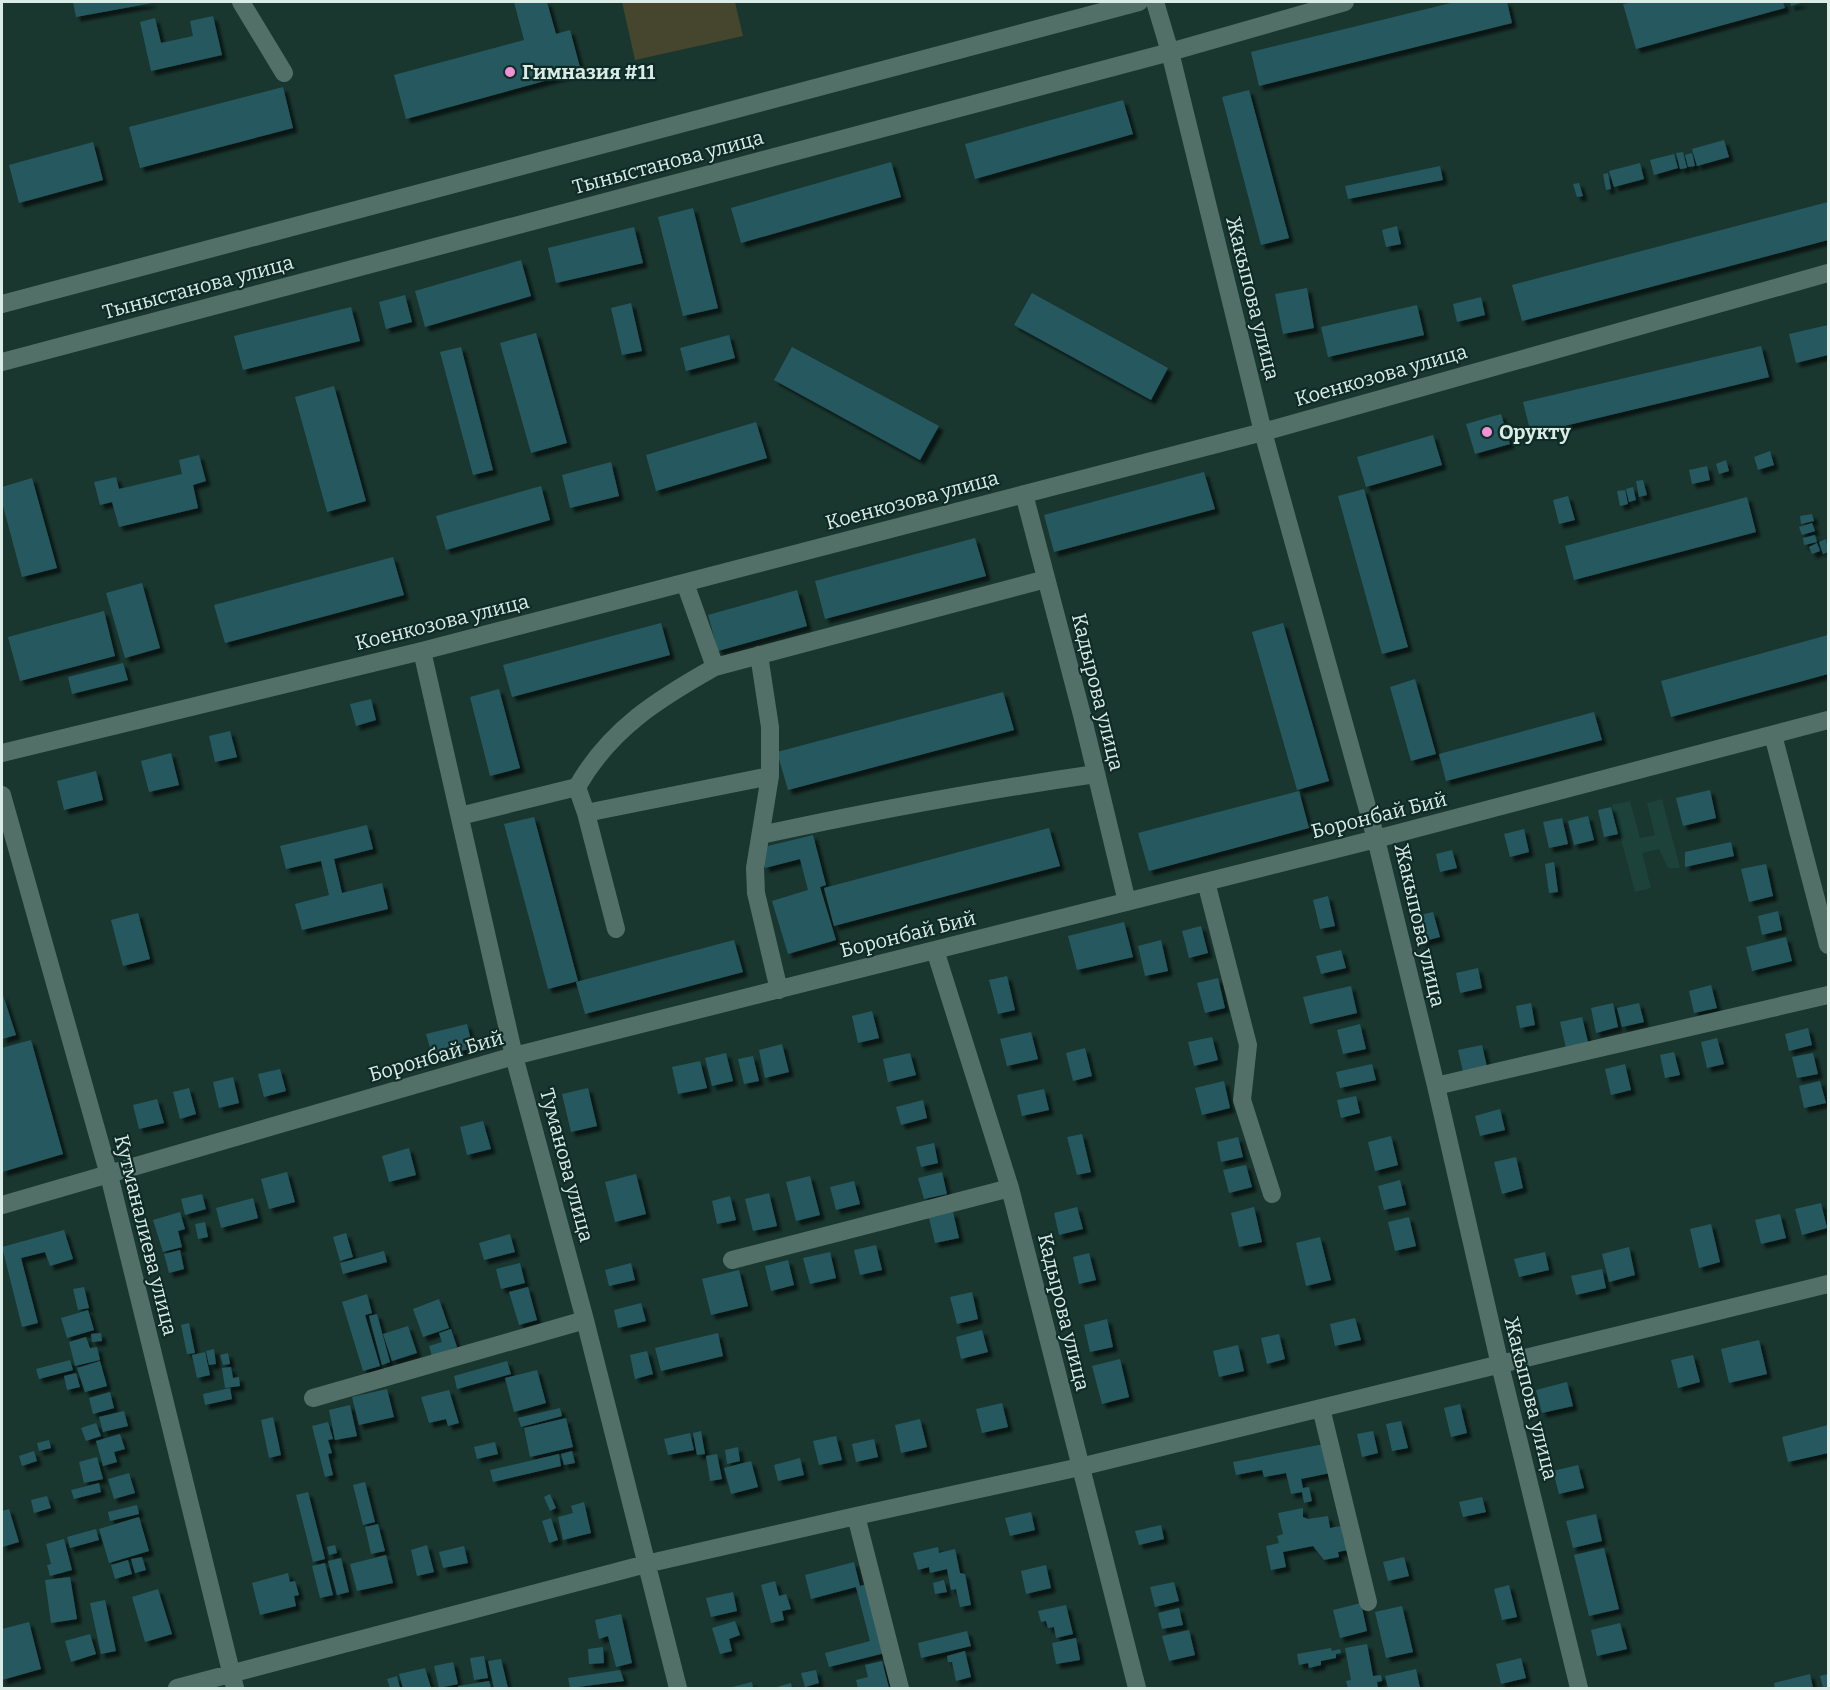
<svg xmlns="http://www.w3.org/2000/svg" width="1830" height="1690" font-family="Bitter,serif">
<defs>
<filter id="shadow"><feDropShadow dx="4.5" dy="4.5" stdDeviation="1.5" flood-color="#0009"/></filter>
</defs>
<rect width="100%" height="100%" fill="#19362f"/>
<!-- built -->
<path fill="#1c423a" d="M1662 799 1680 868H1668L1659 849 1642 853 1651 888 1635 892 1612 805 1630 801 1640 838 1655 835 1647 803Z"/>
<!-- green -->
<path fill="#45462d" d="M622 2H735L743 36 635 60Z"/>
<!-- building -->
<path fill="#265961" filter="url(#shadow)" d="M73 2H152V3L76 17Z
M514 2H547L556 34 570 30 581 71 406 119 394 75 524 40Z
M1455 2H1507L1512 23 1259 86 1251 52Z
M1634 2H1783L1785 8 1636 49 1623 4Z
M1790 2H1804L1791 6Z
M213 16 222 55 151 71 140 22 155 18 161 43 193 36 190 21Z
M283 87 293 128 140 168 129 127Z
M1249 90 1289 238 1261 245 1222 97Z
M1123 100 1133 134 975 179 965 144Z
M1724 140 1729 157 1697 166 1692 149Z
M93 142 103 180 19 203 9 165Z
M1683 152 1687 168 1680 169 1676 153Z
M1692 153 1695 166 1688 167 1685 155Z
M1674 154 1678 168 1654 175 1650 160Z
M891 162 901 197 741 243 731 208Z
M1640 163 1644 179 1614 187 1609 171Z
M1440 166 1443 180 1348 199 1345 186Z
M1608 173 1611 189 1606 190 1603 174Z
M1579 183 1583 196 1577 197 1573 184Z
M1828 202V240L1522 321 1512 285Z
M693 208 718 308 683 316 658 217Z
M1397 226 1401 244 1386 247 1382 230Z
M634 227 643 263 556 283 548 248Z
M521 260 531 296 425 327 415 291Z
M1307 288 1314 328 1283 334 1275 294Z
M1032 293 1168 368 1151 400 1014 325Z
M405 295 412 322 386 329 379 302Z
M1481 297 1485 315 1457 322 1453 304Z
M631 303 642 351 622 355 611 308Z
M1417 305 1424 335 1328 357 1321 327Z
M351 307 360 341 243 370 234 336Z
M1828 325V355L1796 363 1789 334Z
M536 333 567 443 531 453 500 343Z
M729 335 735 358 686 371 680 348Z
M1761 346 1769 377 1531 434 1523 402Z
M461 347 493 470 473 475 440 352Z
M792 347 939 426 920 460 774 380Z
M334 386 366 501 327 512 295 397Z
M1501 414 1510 444 1475 454 1466 424Z
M756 422 767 458 656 491 646 455Z
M1433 435 1442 465 1366 487 1357 457Z
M1770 451 1774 465 1758 470 1754 457Z
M199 455 206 481 193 485 198 508 119 527 112 502 100 505 94 482 116 477 119 489 182 474 179 460Z
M1726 460 1729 471 1719 474 1716 464Z
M611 462 619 496 570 508 562 475Z
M1707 466 1710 480 1692 484 1689 470Z
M1204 472 1215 509 1054 552 1044 515Z
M32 478 57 568 22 577 2 502V487Z
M1643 480 1647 495 1639 497 1636 481Z
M541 486 550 520 446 550 436 516Z
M1633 487 1636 500 1629 502 1626 489Z
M1364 489 1408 647 1382 654 1338 496Z
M1625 490 1628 504 1620 506 1617 491Z
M1568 496 1575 520 1559 524 1553 500Z
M1747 497 1756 532 1574 580 1565 546Z
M1812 514 1814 521 1801 524 1800 516Z
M1812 523 1815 531 1802 535 1799 527Z
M1815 535 1817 542 1804 545 1803 538Z
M975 538 986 576 825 619 815 581Z
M1826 539 1828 552 1823 554 1819 542Z
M1817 543 1820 551 1812 554 1809 547Z
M393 557 404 595 225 643 214 605Z
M142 583 160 648 125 658 106 593Z
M797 590 807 626 718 651 708 615Z
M104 611 115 656 20 681 8 637Z
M661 623 670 655 512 697 503 665Z
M1283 623 1329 781 1297 790 1252 632Z
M1828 635V674L1671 717 1661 681Z
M123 663 128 680 72 694 68 677Z
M1415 679 1436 754 1411 761 1390 687Z
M499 689 520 768 490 776 470 697Z
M1003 692 1014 730 788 790 777 752Z
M371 699 376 720 356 726 350 704Z
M1594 712 1602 740 1446 781 1439 754Z
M230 731 237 757 215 762 209 736Z
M171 753 179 785 149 792 141 761Z
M96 771 103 800 64 810 57 781Z
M1710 790 1716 818 1683 826 1676 798Z
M1299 791 1309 828 1149 871 1138 833Z
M1611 807 1618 834 1604 837 1598 810Z
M1588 816 1594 840 1574 845 1568 821Z
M534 817 578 981 548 989 504 824Z
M1562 818 1568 844 1549 848 1543 822Z
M367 825 373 849 334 859 342 893 382 883 388 909 302 930 295 904 329 895 321 861 286 869 280 846Z
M1049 828 1060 866 834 926 824 888Z
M1524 829 1529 852 1510 857 1504 834Z
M813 835 826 885 820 887 836 940 788 954 772 901 808 890 800 859 765 868 760 848Z
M1731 842 1734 856 1685 867V852Z
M1452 850 1457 868 1440 872 1436 854Z
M1554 862 1558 892 1549 893 1545 864Z
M1766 864 1773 896 1749 902 1741 869Z
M1328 896 1335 926 1320 929 1313 900Z
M1778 911 1782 930 1762 935 1758 916Z
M1433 912 1440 937 1421 942 1415 916Z
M138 913 150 959 123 966 111 920Z
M1124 922 1133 957 1077 970 1068 936Z
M1201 926 1208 953 1189 958 1182 931Z
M1786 937 1792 961 1752 971 1746 947Z
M734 940 743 972 585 1014 576 982Z
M1161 940 1168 971 1145 976 1138 946Z
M1341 950 1346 968 1321 974 1316 956Z
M1478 968 1482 988 1460 993 1456 973Z
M1007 976 1015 1010 998 1014 989 980Z
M1218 978 1225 1008 1205 1013 1197 983Z
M1711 985 1717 1008 1694 1013 1689 991Z
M1351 986 1357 1013 1310 1024 1303 997Z
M2 992 16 1035 2 1039Z
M1531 1003 1535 1025 1520 1028 1516 1006Z
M1613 1003 1618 1027 1596 1033 1591 1008Z
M1639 1003 1644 1022 1622 1027 1617 1008Z
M872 1011 879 1038 858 1043 852 1016Z
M1582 1017 1588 1042 1566 1048 1560 1022Z
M467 1024 473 1048 433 1058 426 1034Z
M1360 1024 1366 1049 1343 1054 1337 1030Z
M1808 1028 1812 1045 1789 1051 1785 1034Z
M1031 1032 1038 1059 1007 1066 1000 1039Z
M1212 1037 1218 1060 1194 1066 1188 1042Z
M1717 1038 1724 1064 1707 1068 1701 1042Z
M31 1040 63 1154 2 1172V1048Z
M782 1044 789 1072 765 1078 759 1050Z
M1482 1045 1488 1071 1464 1076 1458 1050Z
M1085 1048 1092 1076 1073 1081 1066 1053Z
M1674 1052 1680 1075 1665 1078 1660 1055Z
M726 1053 733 1081 712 1086 705 1058Z
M910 1053 916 1075 888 1082 883 1059Z
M1813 1053 1818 1074 1797 1078 1792 1057Z
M753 1056 759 1081 744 1084 738 1059Z
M700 1061 707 1088 678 1094 672 1067Z
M1372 1064 1376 1080 1340 1088 1336 1072Z
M1625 1064 1631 1090 1611 1095 1605 1069Z
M280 1069 286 1091 264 1097 258 1074Z
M233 1077 239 1103 219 1108 213 1082Z
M1224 1081 1230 1108 1202 1115 1195 1088Z
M1820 1081 1826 1103 1804 1108 1799 1086Z
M189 1088 196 1114 180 1119 173 1092Z
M588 1088 597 1126 571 1132 562 1094Z
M1044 1089 1049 1110 1022 1116 1017 1095Z
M1356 1096 1360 1113 1341 1118 1337 1100Z
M157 1099 164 1123 139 1129 133 1105Z
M923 1100 927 1118 901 1125 896 1107Z
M1500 1109 1505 1130 1480 1136 1475 1116Z
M483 1121 491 1149 467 1155 460 1127Z
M1082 1134 1091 1172 1077 1175 1067 1137Z
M1391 1136 1398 1165 1375 1171 1368 1142Z
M1238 1137 1243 1157 1221 1162 1217 1142Z
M934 1143 938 1163 921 1167 916 1147Z
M409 1148 416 1175 389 1182 382 1156Z
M1516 1157 1523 1188 1502 1194 1494 1162Z
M1246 1165 1252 1187 1229 1193 1223 1170Z
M287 1172 295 1202 269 1209 261 1179Z
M942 1172 947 1194 924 1199 918 1178Z
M636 1174 646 1214 615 1222 605 1182Z
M810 1176 820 1215 796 1221 786 1182Z
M1400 1180 1406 1205 1384 1210 1378 1186Z
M854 1181 860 1204 836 1210 830 1187Z
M769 1193 777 1226 753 1231 745 1199Z
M202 1194 206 1209 185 1215 181 1199Z
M730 1196 736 1220 717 1224 712 1201Z
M253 1198 258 1218 221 1228 216 1208Z
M1821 1203 1827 1228 1802 1235 1795 1209Z
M1077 1207 1083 1229 1059 1235 1054 1213Z
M1254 1207 1262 1242 1239 1247 1231 1213Z
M180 1212 185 1229 178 1231 182 1247 163 1252 153 1220Z
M953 1212 959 1238 935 1243 929 1218Z
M1780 1214 1786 1238 1761 1244 1755 1220Z
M1409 1217 1416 1246 1395 1251 1388 1222Z
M205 1222 208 1237 198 1239 195 1224Z
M1711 1224 1720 1262 1699 1268 1690 1229Z
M64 1230 73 1259 50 1266 45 1252 21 1258 38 1323 22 1327 2 1247Z
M346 1233 353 1257 340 1261 333 1237Z
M510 1234 515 1252 484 1260 479 1243Z
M1320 1237 1331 1280 1306 1286 1296 1243Z
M876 1245 882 1270 860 1275 854 1250Z
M1629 1247 1635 1275 1609 1282 1602 1254Z
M180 1250 184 1269 169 1273 164 1254Z
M384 1251 387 1262 343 1274 340 1263Z
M830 1252 836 1278 810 1284 803 1258Z
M1545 1252 1549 1270 1519 1277 1514 1259Z
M1089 1253 1096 1280 1079 1284 1073 1257Z
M788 1260 794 1285 771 1291 765 1266Z
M520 1263 525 1283 501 1289 496 1269Z
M631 1263 635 1280 609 1286 605 1270Z
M1602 1269 1606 1288 1576 1295 1571 1276Z
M739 1270 748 1306 711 1315 702 1279Z
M84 1287 89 1308 78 1310 73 1289Z
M528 1287 537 1320 519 1325 509 1292Z
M972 1292 978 1319 957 1324 950 1297Z
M367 1294 372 1313 365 1315 380 1366 363 1371 342 1302Z
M439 1299 449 1328 423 1337 413 1309Z
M641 1303 646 1321 618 1328 614 1310Z
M88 1310 94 1330 67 1338 61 1318Z
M377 1314 390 1362 382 1365 369 1316Z
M1355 1318 1361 1340 1335 1346 1330 1324Z
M1107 1319 1113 1347 1090 1352 1084 1325Z
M189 1323 195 1353 187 1354 181 1325Z
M408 1326 417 1353 392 1361 383 1334Z
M451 1329 457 1347 432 1356 429 1346 442 1342 439 1333Z
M982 1330 988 1352 961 1359 956 1337Z
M101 1333 102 1341 92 1342 91 1334Z
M718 1333 723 1356 661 1371 655 1348Z
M1279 1334 1285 1359 1267 1364 1261 1338Z
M86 1337 90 1348 97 1347 100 1360 75 1366 69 1342Z
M1759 1340 1767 1374 1729 1383 1721 1349Z
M1238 1345 1244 1371 1219 1377 1213 1351Z
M214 1349 216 1364 209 1365 206 1351Z
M647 1351 653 1374 635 1379 630 1355Z
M205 1352 210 1375 197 1378 192 1355Z
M228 1353 230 1364 223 1365 220 1355Z
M1693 1355 1700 1382 1678 1388 1671 1360Z
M1120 1359 1129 1397 1102 1404 1092 1366Z
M70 1360 73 1370 39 1379 36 1369Z
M100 1361 107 1386 85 1392 77 1368Z
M507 1361 511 1374 457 1389 454 1376Z
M231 1367 233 1378 239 1377 240 1386 225 1388 222 1368Z
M537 1370 546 1403 514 1412 505 1378Z
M76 1373 80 1387 67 1390 64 1376Z
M1567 1382 1573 1406 1542 1413 1536 1390Z
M230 1388 232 1399 205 1405 203 1394Z
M387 1389 394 1417 359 1425 352 1397Z
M449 1390 459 1423 448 1426 446 1419 429 1423 421 1397Z
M110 1392 114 1408 93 1414 89 1398Z
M1002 1403 1008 1427 982 1433 976 1409Z
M1460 1404 1467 1433 1451 1437 1444 1408Z
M350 1405 357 1436 335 1440 329 1410Z
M560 1408 562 1416 521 1427 518 1418Z
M124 1411 128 1426 103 1432 99 1417Z
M273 1417 281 1455 269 1458 261 1420Z
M566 1418 573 1447 530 1457 524 1428Z
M920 1419 927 1447 901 1453 895 1425Z
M1401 1421 1408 1448 1392 1451 1386 1424Z
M328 1422 333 1439 328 1440 332 1453 328 1454 333 1475 325 1477 312 1426Z
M96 1423 101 1436 86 1441 81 1428Z
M1828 1425V1453L1788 1462 1782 1437Z
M701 1431 705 1454 697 1455 693 1433Z
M1373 1431 1378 1453 1362 1457 1357 1434Z
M690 1433 694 1450 668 1455 664 1439Z
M120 1434 125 1449 114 1452 117 1462 103 1466 96 1441Z
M836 1436 842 1460 819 1465 813 1441Z
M874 1439 878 1457 856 1462 852 1444Z
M49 1440 51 1448 39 1451 37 1443Z
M495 1442 498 1454 477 1459 474 1447Z
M1324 1444 1330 1473 1301 1479 1303 1488 1309 1487 1312 1501 1304 1503 1302 1492 1291 1494 1286 1473 1264 1477 1262 1470 1236 1475 1233 1462Z
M738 1447 740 1461 727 1464 725 1450Z
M34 1451 37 1461 22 1466 19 1456Z
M572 1451 575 1463 564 1465 561 1454Z
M559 1454 561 1466 493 1482 490 1470Z
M717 1454 722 1479 710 1481 706 1456Z
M97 1457 103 1479 84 1483 79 1462Z
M800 1458 804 1475 778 1481 774 1465Z
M751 1461 758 1487 731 1494 724 1468Z
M1578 1465 1584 1488 1559 1494 1553 1471Z
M129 1473 135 1493 114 1499 108 1479Z
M365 1482 375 1522 363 1525 353 1485Z
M99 1483 101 1492 74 1499 71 1490Z
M308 1492 325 1559 313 1562 296 1495Z
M550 1494 556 1508 550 1511 544 1497Z
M47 1496 51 1508 34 1513 31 1500Z
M1482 1497 1486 1512 1463 1517 1459 1502Z
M584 1502 591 1533 563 1540 558 1517 573 1513 571 1506Z
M137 1505 139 1514 110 1521 108 1512Z
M1303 1508V1517L1308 1519 1328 1516 1330 1528 1341 1526 1343 1538 1348 1550 1338 1552 1339 1557 1324 1560 1313 1546 1283 1552 1286 1567 1271 1570 1266 1546 1279 1543 1277 1536 1283 1534 1278 1513Z
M9 1509 19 1542 2 1547V1511Z
M1031 1512 1035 1530 1010 1536 1005 1518Z
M1596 1514 1602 1541 1573 1548 1566 1521Z
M139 1517 149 1551 109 1563 99 1529Z
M551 1518 558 1540 549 1543 542 1521Z
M378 1524 385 1551 371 1554 365 1527Z
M1161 1525 1164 1539 1139 1545 1135 1531Z
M96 1529 99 1540 70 1548 67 1537Z
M64 1539 72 1570 50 1576 47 1565 51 1564 46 1544Z
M335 1545 337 1553 329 1555 327 1547Z
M427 1545 434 1572 417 1576 411 1550Z
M464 1546 468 1563 443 1568 439 1552Z
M938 1547 939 1553 955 1549 960 1573 965 1574 971 1605 960 1607 956 1589 951 1590 947 1569 930 1573 929 1567 918 1570 913 1553Z
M1604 1548 1619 1609 1589 1616 1574 1555Z
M386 1555 393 1583 357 1591 350 1564Z
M142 1557 146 1570 135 1573 131 1559Z
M1404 1557 1409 1576 1388 1581 1383 1562Z
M341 1558 349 1592 337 1595 328 1561Z
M128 1560 132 1574 115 1579 111 1565Z
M854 1562 860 1586 868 1584 885 1653 829 1667 825 1653 870 1641 856 1587 811 1599 805 1575Z
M325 1563 333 1595 320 1598 312 1566Z
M1046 1565 1051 1588 1026 1594 1021 1571Z
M288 1573 290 1582 295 1581 299 1595 294 1596 296 1606 260 1615 252 1583Z
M70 1577 77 1619 51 1623 45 1580Z
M944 1580 947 1592 935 1594 933 1583Z
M775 1581 779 1596 786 1594 791 1609 782 1611 784 1620 771 1623 761 1585Z
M1174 1582 1179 1601 1155 1607 1150 1587Z
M1509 1585 1517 1617 1502 1620 1494 1589Z
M158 1589 172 1634 145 1642 132 1597Z
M733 1592 737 1611 711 1617 706 1598Z
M105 1600 116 1651 101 1654 90 1603Z
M1361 1603 1367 1631 1340 1638 1333 1610Z
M1066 1605 1073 1634 1056 1638 1054 1627 1048 1628 1046 1621 1041 1622 1038 1611Z
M1402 1606 1413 1652 1386 1658 1375 1612Z
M1179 1608 1183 1625 1162 1629 1158 1613Z
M621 1614 632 1663 616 1667 608 1636 599 1639 595 1620Z
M735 1621 740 1635 729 1639 732 1651 720 1654 712 1628Z
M29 1622 41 1669 2 1680V1629Z
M1620 1623 1627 1649 1597 1656 1591 1630Z
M1189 1630 1195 1655 1169 1661 1162 1636Z
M967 1631 971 1646 921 1658 918 1643Z
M90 1634 96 1654 71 1662 65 1641Z
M1076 1638 1080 1660 1056 1664 1052 1643Z
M1367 1644 1373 1676 1381 1675 1382 1681 1377 1682 1378 1688H1360V1687L1348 1688 1346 1681 1351 1680 1345 1648Z
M603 1647 604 1663 589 1664 588 1649Z
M1331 1648 1332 1651 1340 1649 1341 1653 1336 1654V1658L1321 1661V1665L1309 1668 1308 1663 1299 1665 1297 1654Z
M965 1651 971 1677 956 1681 952 1662H948L947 1656Z
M484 1656 488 1678 474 1680 470 1658Z
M1521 1658 1526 1678 1501 1684 1496 1664Z
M501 1659 508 1688H494L488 1661Z
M882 1661 889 1688H858L856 1680 868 1677 865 1665Z
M453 1662 458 1684 439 1688 434 1666Z
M425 1668 431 1688H403L399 1674Z
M1416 1669 1420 1688H1388L1385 1676Z
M620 1670 624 1681 570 1688 568 1678Z
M816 1670 819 1683 805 1687 801 1673Z
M1810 1674 1813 1688H1775L1774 1683Z
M1828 1674V1688H1823L1820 1676Z
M397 1676 400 1688H390L387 1679Z
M489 1681 491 1688H458V1686Z
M752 1682 753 1688H728Z
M791 1683 792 1688H773Z"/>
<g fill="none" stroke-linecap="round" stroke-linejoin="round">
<!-- minor -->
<path stroke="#527067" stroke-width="18" d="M241 2 284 73
M1155 2 1170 52 1263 432 1376 839 1436 1086 1500 1365 1579 1688
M2 304 1139 2
M2 362 1170 52 1345 2
M1024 494 1082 715 1127 902
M685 583 715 667
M422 651 514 1056 585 1320 678 1688
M759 655 770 727V776L755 868 756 893 779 990
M1773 735 1828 945
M2 753 422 651 1263 432 1828 273
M577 787C610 729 658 699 715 667L1046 579
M2 795 109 1175 235 1688
M586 813 770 776
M460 816 577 787 586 813 616 929
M761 835C872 811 984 790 1096 774
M1206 882 1248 1045 1242 1100 1272 1194
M935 950 1010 1188 1137 1688
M1436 1086 1828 995
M2 1205 514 1056 1376 839 1828 720
M732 1260 1010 1188
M313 1398 585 1320
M1321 1408 1368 1602
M856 1516 900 1688
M177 1688 646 1564 856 1516 1080 1467 1828 1284"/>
</g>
<!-- markers -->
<g fill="#f391d6" stroke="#0f2b25" stroke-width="2">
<circle cx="510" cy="72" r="6"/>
<circle cx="1487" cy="432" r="6"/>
</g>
<g text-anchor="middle" stroke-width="4.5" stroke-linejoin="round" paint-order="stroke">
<!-- poi labels -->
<g font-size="20" font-weight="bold" fill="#dbece7" stroke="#0f2b25" text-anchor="start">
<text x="522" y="79">Гимназия #11</text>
<text x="1499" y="439">Орукту</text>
</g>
<!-- street labels -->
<g font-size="20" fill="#dbece7" stroke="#0f2b25">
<text transform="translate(668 162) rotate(-15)" y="7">Тыныстанова улица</text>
<text transform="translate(198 287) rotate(-15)" y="7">Тыныстанова улица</text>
<text transform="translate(1253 298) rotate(76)" y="7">Жакыпова улица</text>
<text transform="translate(1381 375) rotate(-16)" y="7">Коенкозова улица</text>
<text transform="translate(912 500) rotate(-15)" y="7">Коенкозова улица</text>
<text transform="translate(442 622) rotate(-14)" y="7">Коенкозова улица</text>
<text transform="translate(1098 692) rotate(76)" y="7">Кадырова улица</text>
<text transform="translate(1379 815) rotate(-14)" y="7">Боронбай Бий</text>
<text transform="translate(1420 925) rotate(77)" y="7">Жакыпова улица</text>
<text transform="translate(908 934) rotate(-14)" y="7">Боронбай Бий</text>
<text transform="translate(436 1056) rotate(-16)" y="7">Боронбай Бий</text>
<text transform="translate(567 1165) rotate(75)" y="7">Туманова улица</text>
<text transform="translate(146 1235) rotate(76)" y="7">Кутманалиева улица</text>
<text transform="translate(1064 1312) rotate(76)" y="7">Кадырова улица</text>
<text transform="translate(1531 1398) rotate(76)" y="7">Жакыпова улица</text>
</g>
</g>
<!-- border -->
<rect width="1830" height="1690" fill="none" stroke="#dbece7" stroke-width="6"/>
</svg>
